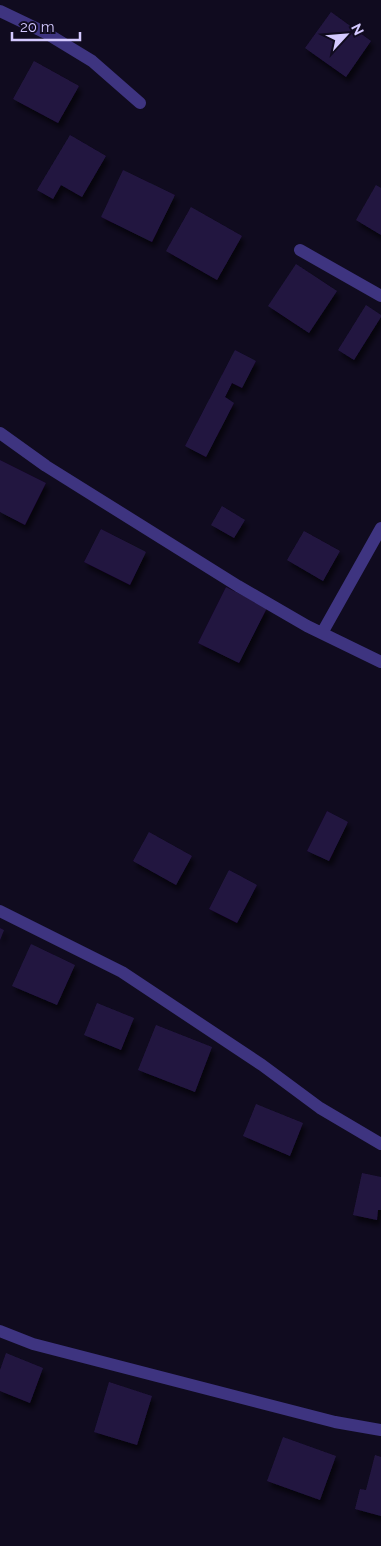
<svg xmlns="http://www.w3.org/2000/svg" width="381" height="1546" font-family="Raleway,sans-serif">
<defs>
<filter id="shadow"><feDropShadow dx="3" dy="5.5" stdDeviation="2.5" flood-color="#0009"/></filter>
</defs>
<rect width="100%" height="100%" fill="#100b1f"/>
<!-- building -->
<path fill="#231641" filter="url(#shadow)" d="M331 12 371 41 346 77 305 48Z
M34 61 79 86 58 123 13 99Z
M70 135 106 156 82 197 61 185 53 199 37 190Z
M123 170 175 195 152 242 101 217Z
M376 185 381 188V235L356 220Z
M191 207 242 236 217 280 166 251Z
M296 264 337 291 309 333 268 306Z
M366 305 381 315V317L354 360 338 350Z
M235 350 256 361 242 388 232 383 225 397 234 403 206 457 185 446Z
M0 460 46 483 25 525 0 512Z
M222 506 245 520 234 538 211 525Z
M101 529 146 552 130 585 84 562Z
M304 531 340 551 323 581 287 560Z
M226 587 267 608 239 663 198 643Z
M327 811 348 822 329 861 307 851Z
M149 832 192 856 176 885 133 861Z
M229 870 257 885 237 923 209 909Z
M0 928 4 930 0 940Z
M31 944 75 965 57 1005 12 986Z
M97 1003 134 1018 121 1050 84 1035Z
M156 1025 212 1047 195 1092 138 1070Z
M256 1104 303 1123 290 1156 243 1136Z
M362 1173 381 1177V1210H378L377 1220 353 1215Z
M6 1353 43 1368 30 1403 0 1391V1370Z
M109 1382 152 1396 137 1445 94 1432Z
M283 1437 336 1456 320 1500 267 1481Z
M375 1455 381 1457V1516L355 1509 360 1489 366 1490Z"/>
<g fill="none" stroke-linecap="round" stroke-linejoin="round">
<!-- street -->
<path stroke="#3e3480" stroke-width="12" d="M0 11 46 33 92 61 140 103
M300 250 381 296
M0 433 46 466 238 586 307 626 381 662
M322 633 381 528
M0 911 122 972 262 1065 320 1108 381 1144
M0 1331 33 1344 335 1422 381 1430"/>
</g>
<!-- north arrow -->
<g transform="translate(346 35) rotate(64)" stroke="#100b1f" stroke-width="4" paint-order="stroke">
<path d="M0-4L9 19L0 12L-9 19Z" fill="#d4c9ff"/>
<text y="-8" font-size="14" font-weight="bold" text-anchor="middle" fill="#d4c9ff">N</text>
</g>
<!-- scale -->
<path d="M12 32v8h68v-8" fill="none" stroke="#d4c9ff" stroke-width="2.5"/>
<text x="20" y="32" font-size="15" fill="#d4c9ff" stroke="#100b1f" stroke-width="4" paint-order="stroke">20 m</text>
</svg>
